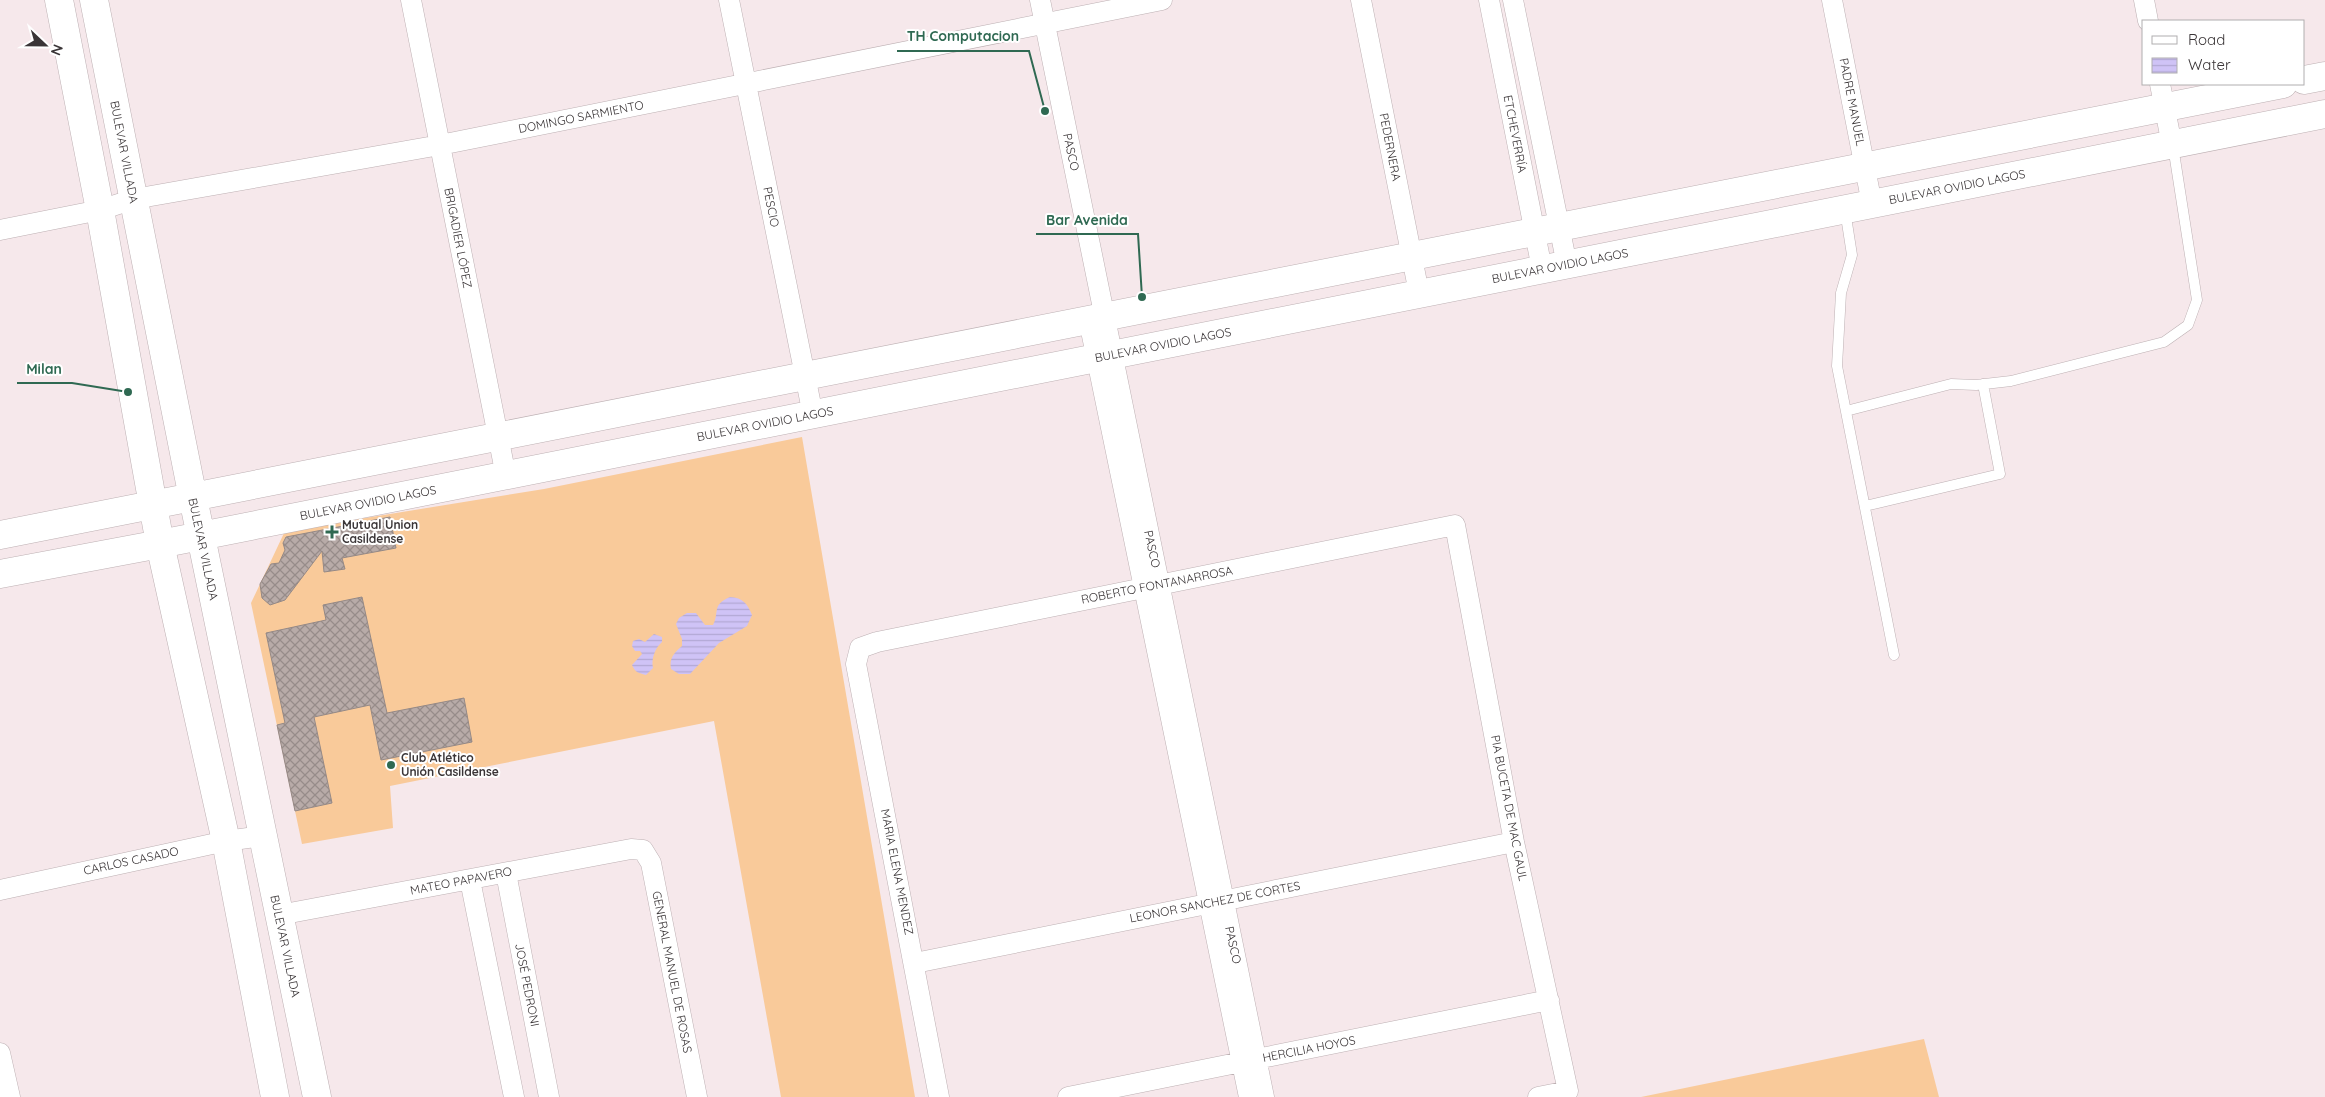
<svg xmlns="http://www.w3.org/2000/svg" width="2325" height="1097" font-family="Quicksand,sans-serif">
<defs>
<pattern id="water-rules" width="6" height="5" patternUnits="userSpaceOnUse" patternTransform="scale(1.25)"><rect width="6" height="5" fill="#cfc3f6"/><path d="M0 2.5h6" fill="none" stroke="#b2a8d4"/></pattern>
<pattern id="building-cross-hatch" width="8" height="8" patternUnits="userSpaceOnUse" patternTransform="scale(1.25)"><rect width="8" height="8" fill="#b8aba8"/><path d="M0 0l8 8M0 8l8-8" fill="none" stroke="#978c8a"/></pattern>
</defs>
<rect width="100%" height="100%" fill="#f6e8eb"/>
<!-- grass -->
<path fill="#f9ca9a" d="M802 437 915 1097H781L714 721 390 786 393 828 302 844 251 603 285 531 544 489Z
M1924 1039 1939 1097H1641Z"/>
<!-- water -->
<path fill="url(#water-rules)" d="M730 597C743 598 747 603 752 615L747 626 719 643 690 674H679L671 669C669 658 674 653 682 646V639L676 624 679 618 687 613H696L705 625H713C720 612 711 605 730 597Z
M654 634 662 637V642C655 648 651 659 653 668L646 675C638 673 635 672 632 665L642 654 640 651H635L632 646 633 641 639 639 645 642Z"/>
<!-- building -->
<path fill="url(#building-cross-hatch)" stroke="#958986" d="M390 517 396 548 342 558 345 569 324 572 322 551 285 600 270 605 262 598 260 584 271 564 279 563 285 550 283 543 286 537Z
M362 597 387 713 464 698 472 742 381 760 370 705 314 717 332 803 295 811 277 725 285 723 266 633 326 620 323 605Z"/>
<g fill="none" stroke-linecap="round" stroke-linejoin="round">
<defs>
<path id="service" d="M1845 210 1852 255 1841 293 1837 366 1894 655
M1846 411 1951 384 1976 385 2011 381 2164 342 2188 325 2197 300 2173 146
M1865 506 2000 474 1983 384"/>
<path id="minor" d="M411 0 506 476
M729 0 813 415
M1040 0 1264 1097
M1361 0 1419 293
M1489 0 1542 269
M1513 0 1567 265
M1832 0 1872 204
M2144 0 2148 21
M2160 84 2172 145
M0 230 100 210 134 199 440 145 1162 0
M1089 321 1249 1097
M506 873 549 1097
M470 880 514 1097
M0 890 226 841 263 836
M279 915 631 849 643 850 651 863 697 1097
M915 963 1514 842
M0 1053 10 1097
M939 1097 856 664 860 648 877 642 1455 525 1514 842 1568 1091 1538 1097
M1068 1097 1549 1000"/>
<path id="secondary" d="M59 0 100 210 160 544 226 841 275 1097
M94 0 193 498 317 1097
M2304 80 2325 76
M0 535 2283 84
M0 574 160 544 2325 114"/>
</defs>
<!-- service casing -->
<use href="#service" stroke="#bdb0b3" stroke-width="11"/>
<!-- minor casing -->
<use href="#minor" stroke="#bdb0b3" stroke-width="21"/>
<!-- secondary casing -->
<use href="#secondary" stroke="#bdb0b3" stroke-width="29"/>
<!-- service -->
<use href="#service" stroke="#fff" stroke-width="10"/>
<!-- minor -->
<use href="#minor" stroke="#fff" stroke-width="20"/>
<!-- secondary -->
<use href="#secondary" stroke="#fff" stroke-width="28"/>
</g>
<!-- markers -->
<g fill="#2f6952" stroke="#fff" stroke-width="2">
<path d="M329.5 524.5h5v5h5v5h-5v5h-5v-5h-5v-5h5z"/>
<circle cx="391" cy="765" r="5"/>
</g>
<g text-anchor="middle" stroke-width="4" stroke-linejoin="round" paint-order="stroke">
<!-- street labels -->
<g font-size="12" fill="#3a3537" stroke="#fff">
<text transform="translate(1852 102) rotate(79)" y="4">PADRE MANUEL</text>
<text transform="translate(581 117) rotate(-11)" y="4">DOMINGO SARMIENTO</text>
<text transform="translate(1515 134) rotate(79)" y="4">ETCHEVERRÍA</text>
<text transform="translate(1390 147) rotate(79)" y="4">PEDERNERA</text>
<text transform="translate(124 152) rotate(79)" y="4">BULEVAR VILLADA</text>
<text transform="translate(1071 152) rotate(78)" y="4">PASCO</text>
<text transform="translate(1957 187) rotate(-11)" y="4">BULEVAR OVIDIO LAGOS</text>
<text transform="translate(771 207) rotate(79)" y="4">PESCIO</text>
<text transform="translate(458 238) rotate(79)" y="4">BRIGADIER LÓPEZ</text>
<text transform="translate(1560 266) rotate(-11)" y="4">BULEVAR OVIDIO LAGOS</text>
<text transform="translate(1163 345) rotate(-11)" y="4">BULEVAR OVIDIO LAGOS</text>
<text transform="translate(765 424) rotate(-11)" y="4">BULEVAR OVIDIO LAGOS</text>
<text transform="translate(368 503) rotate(-11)" y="4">BULEVAR OVIDIO LAGOS</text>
<text transform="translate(203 549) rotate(78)" y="4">BULEVAR VILLADA</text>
<text transform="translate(1152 549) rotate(78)" y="4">PASCO</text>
<text transform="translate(1157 585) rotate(-11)" y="4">ROBERTO FONTANARROSA</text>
<text transform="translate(1509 808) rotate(79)" y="4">PIA BUCETA DE MAC GAUL</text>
<text transform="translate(131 861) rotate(-12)" y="4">CARLOS CASADO</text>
<text transform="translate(897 872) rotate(79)" y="4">MARIA ELENA MENDEZ</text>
<text transform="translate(461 881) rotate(-11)" y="4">MATEO PAPAVERO</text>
<text transform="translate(1215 902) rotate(-11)" y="4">LEONOR SANCHEZ DE CORTES</text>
<text transform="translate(1233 945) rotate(78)" y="4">PASCO</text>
<text transform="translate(285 946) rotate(78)" y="4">BULEVAR VILLADA</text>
<text transform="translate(672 972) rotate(79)" y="4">GENERAL MANUEL DE ROSAS</text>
<text transform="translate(527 985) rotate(79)" y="4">JOSÉ PEDRONI</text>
<text transform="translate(1309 1049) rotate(-11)" y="4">HERCILIA HOYOS</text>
</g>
<!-- poi labels -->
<g font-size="12" font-weight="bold" fill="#3a3537" stroke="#fff" text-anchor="start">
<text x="342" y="529">Mutual Union<tspan x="342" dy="14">Casildense</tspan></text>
<text x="401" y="762">Club Atlético<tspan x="401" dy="14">Unión Casildense</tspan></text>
</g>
</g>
<!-- callouts -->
<path fill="none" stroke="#2f6952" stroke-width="2" d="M1045 111L1029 51H897M1142 297L1138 234H1036M128 392L72 383H17"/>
<g fill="#2f6952" stroke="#fff" stroke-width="2">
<circle cx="1045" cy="111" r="5"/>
<circle cx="1142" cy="297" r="5"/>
<circle cx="128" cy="392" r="5"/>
</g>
<g font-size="14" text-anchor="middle" font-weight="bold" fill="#2f6952" stroke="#fff" stroke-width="4" stroke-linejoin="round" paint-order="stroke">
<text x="963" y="41">TH Computacion</text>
<text x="1087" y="225">Bar Avenida</text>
<text x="44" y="374">Milan</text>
</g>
<!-- legend -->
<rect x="2142" y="20" width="162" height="65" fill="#ffffff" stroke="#b0aeaf"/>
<rect x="2152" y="36" width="25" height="8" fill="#ffffff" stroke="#b0aeaf"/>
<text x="2188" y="45" font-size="15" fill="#3a3537">Road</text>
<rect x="2152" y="58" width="25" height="15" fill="url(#water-rules)" stroke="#b0aeaf"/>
<text x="2188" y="70" font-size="15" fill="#3a3537">Water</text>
<!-- north arrow -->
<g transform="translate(45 45) rotate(112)" stroke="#ffffff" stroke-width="4" paint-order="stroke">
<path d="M0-4L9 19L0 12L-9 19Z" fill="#3a3537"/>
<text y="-8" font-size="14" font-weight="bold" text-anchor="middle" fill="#3a3537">N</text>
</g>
</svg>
